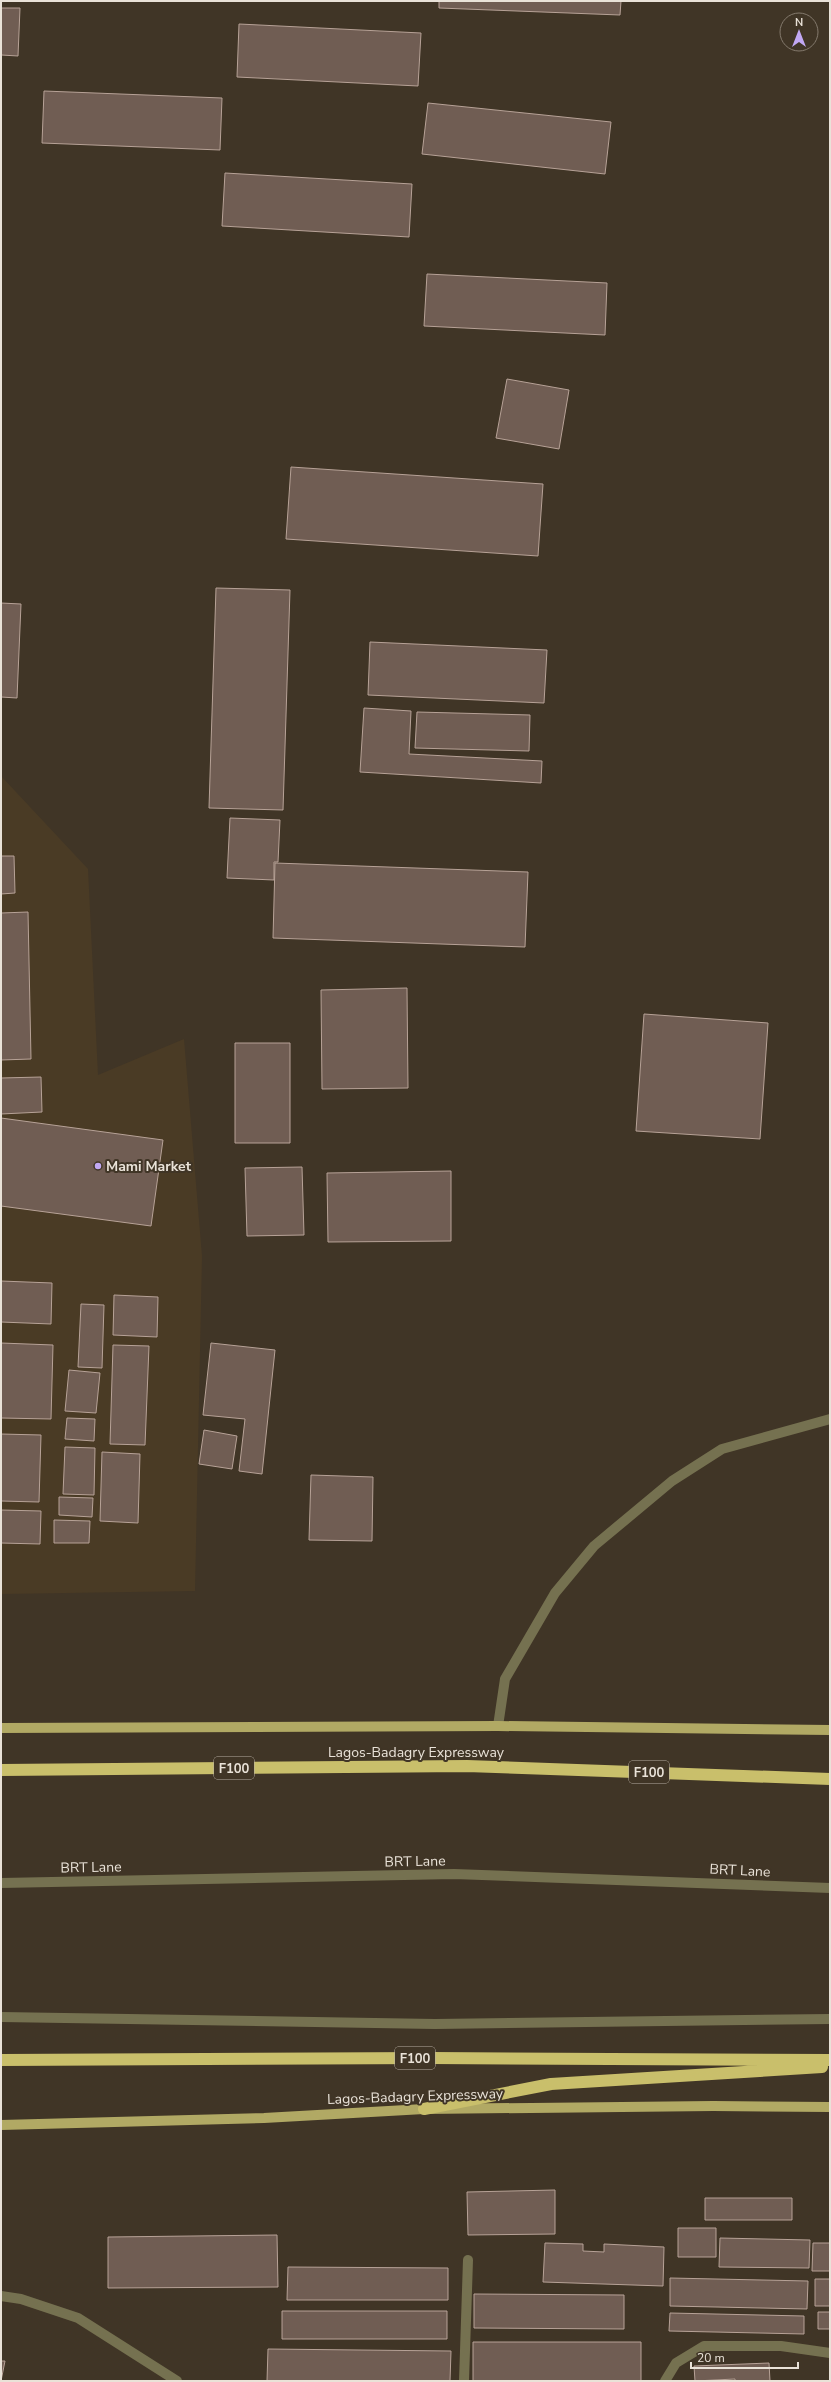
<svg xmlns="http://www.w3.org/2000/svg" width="831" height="2382" font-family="'Nunito Sans',sans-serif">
<rect width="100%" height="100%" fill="#403526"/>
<!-- built -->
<path fill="#4a3b25" d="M1 776 88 869 98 1075 184 1039 202 1256 195 1591 1 1594Z"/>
<!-- building -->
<path fill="#705d53" stroke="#b7a297" d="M439 1H621L620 15 439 8Z
M1 8H20L18 56 1 55Z
M239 24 421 33 418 86 237 77Z
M44 91 222 98 220 150 42 143Z
M428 103 611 122 605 174 422 154Z
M225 173 412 184 409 237 222 226Z
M427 274 607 283 605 335 424 326Z
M507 379 569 390 559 449 496 438Z
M291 467 543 484 538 556 286 539Z
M216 588 290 590 283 810 209 808Z
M1 603 21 604 17 698 1 697Z
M370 642 547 650 544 703 368 695Z
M364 708 411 711 409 754 542 761 541 783 360 772Z
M417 712 530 715 529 751 415 748Z
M230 818 280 820 278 862H274V880L227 878Z
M1 856H14L15 893 1 894Z
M275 863 528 872 525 947 273 938Z
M28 912 31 1059 1 1060V913Z
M407 988 408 1088 322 1089 321 990Z
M644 1014 768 1023 760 1139 636 1131Z
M235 1043H290V1143H235Z
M41 1077 42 1112 1 1114V1078Z
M1 1118 163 1140 151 1226 1 1206Z
M302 1167 304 1235 247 1236 245 1168Z
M451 1171V1241L328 1242 327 1173Z
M1 1281 52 1283 51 1324 1 1322Z
M114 1295 158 1297 157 1337 113 1335Z
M81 1304 104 1305 102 1368 78 1367Z
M1 1343 53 1345 51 1419 1 1418Z
M211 1343 275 1350 262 1474 239 1471 245 1419 203 1415Z
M113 1345 149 1346 145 1445 110 1444Z
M69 1370 100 1373 96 1413 65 1411Z
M67 1418 95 1419 94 1441 65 1439Z
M204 1430 237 1436 232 1469 199 1464Z
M1 1434 41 1435 39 1502 1 1501Z
M65 1447 95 1448 94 1495 63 1494Z
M102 1452 140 1454 138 1523 100 1521Z
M311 1475 373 1477 372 1541 309 1540Z
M59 1497 93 1498 92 1517 59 1515Z
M1 1510 41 1511 40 1544 1 1543Z
M54 1520 90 1521 89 1543H54Z
M555 2190V2234L468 2235 467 2192Z
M705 2198H792V2220H705Z
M678 2228H716V2257H678Z
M277 2235 278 2287 108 2288V2237Z
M720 2238 810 2240 809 2268 719 2267Z
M545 2243 583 2244V2251L604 2252V2244L664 2247 663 2286 543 2282Z
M813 2243H830V2271H812Z
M288 2267 448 2268V2300H287Z
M670 2278 808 2281 807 2309 670 2306Z
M815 2279H830V2306H815Z
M474 2294 624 2295V2329L474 2328Z
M282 2311H447V2339H282Z
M818 2312H830V2329H818Z
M670 2313 804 2316V2334L669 2331Z
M473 2342H641V2381H473Z
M268 2349 451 2351 450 2381H267Z
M1 2361H5L1 2381Z
M769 2363 770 2381H735V2379L695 2381 694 2366Z"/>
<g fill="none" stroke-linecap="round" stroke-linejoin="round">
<!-- lane -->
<path stroke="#757150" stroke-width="10" d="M1 1883 454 1874 830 1888
M1 2017 435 2024 830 2019"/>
<!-- street -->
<path stroke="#757150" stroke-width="10" d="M498 1726 505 1679 555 1593 594 1546 672 1481 722 1449 830 1419
M1 2296 21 2299 78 2318 177 2381
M464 2381 468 2260
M665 2381 676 2363 704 2346H781L830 2353"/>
<!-- primary -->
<path stroke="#b1a964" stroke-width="10" d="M1 1728 498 1726 830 1730
M1 2125 264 2118 424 2109 713 2106 830 2107"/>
<!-- highway -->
<path stroke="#c9bf6b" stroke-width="12" d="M1 1770 467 1766 830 1779
M1 2060 431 2058 830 2060
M424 2109 551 2084 822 2067"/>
</g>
<!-- markers -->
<circle fill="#c2a8f3" stroke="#403526" stroke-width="1.5" cx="98" cy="1166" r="4"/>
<g text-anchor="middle" stroke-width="4" stroke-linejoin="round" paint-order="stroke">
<!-- shield labels -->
<g fill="#403526" stroke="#b6aea3" stroke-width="1">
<rect x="214" y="1757" width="40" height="22" rx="3"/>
<rect x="629" y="1761" width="40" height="22" rx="3"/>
<rect x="395" y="2047" width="40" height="22" rx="3"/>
</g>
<g font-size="13" font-weight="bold" fill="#e9e2d8">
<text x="234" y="1773">F100</text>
<text x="649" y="1777">F100</text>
<text x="415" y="2063">F100</text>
</g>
<!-- poi labels -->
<g font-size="14" font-weight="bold" fill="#e9e2d8" stroke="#403526" text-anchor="start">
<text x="106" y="1171">Mami Market</text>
</g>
<!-- street labels -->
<g font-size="14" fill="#e9e2d8" stroke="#403526">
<text x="416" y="1757">Lagos-Badagry Expressway</text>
<text transform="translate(415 1861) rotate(-1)" y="5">BRT Lane</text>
<text transform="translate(91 1867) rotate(-1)" y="5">BRT Lane</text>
<text transform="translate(740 1870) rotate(3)" y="5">BRT Lane</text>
<text transform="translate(415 2096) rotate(-2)" y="5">Lagos-Badagry Expressway</text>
</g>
</g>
<!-- border -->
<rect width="831" height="2382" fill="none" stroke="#e9e2d8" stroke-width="4"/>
<!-- north arrow -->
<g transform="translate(799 32)"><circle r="19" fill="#403526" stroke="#847a6d"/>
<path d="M0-3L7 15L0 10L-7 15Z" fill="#c2a8f3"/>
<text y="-6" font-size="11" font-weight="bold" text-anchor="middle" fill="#e9e2d8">N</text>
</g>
<!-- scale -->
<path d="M691 2362v6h107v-6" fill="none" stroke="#e9e2d8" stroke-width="2"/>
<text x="697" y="2362" font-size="12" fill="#e9e2d8" stroke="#403526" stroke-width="3" paint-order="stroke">20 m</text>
</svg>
